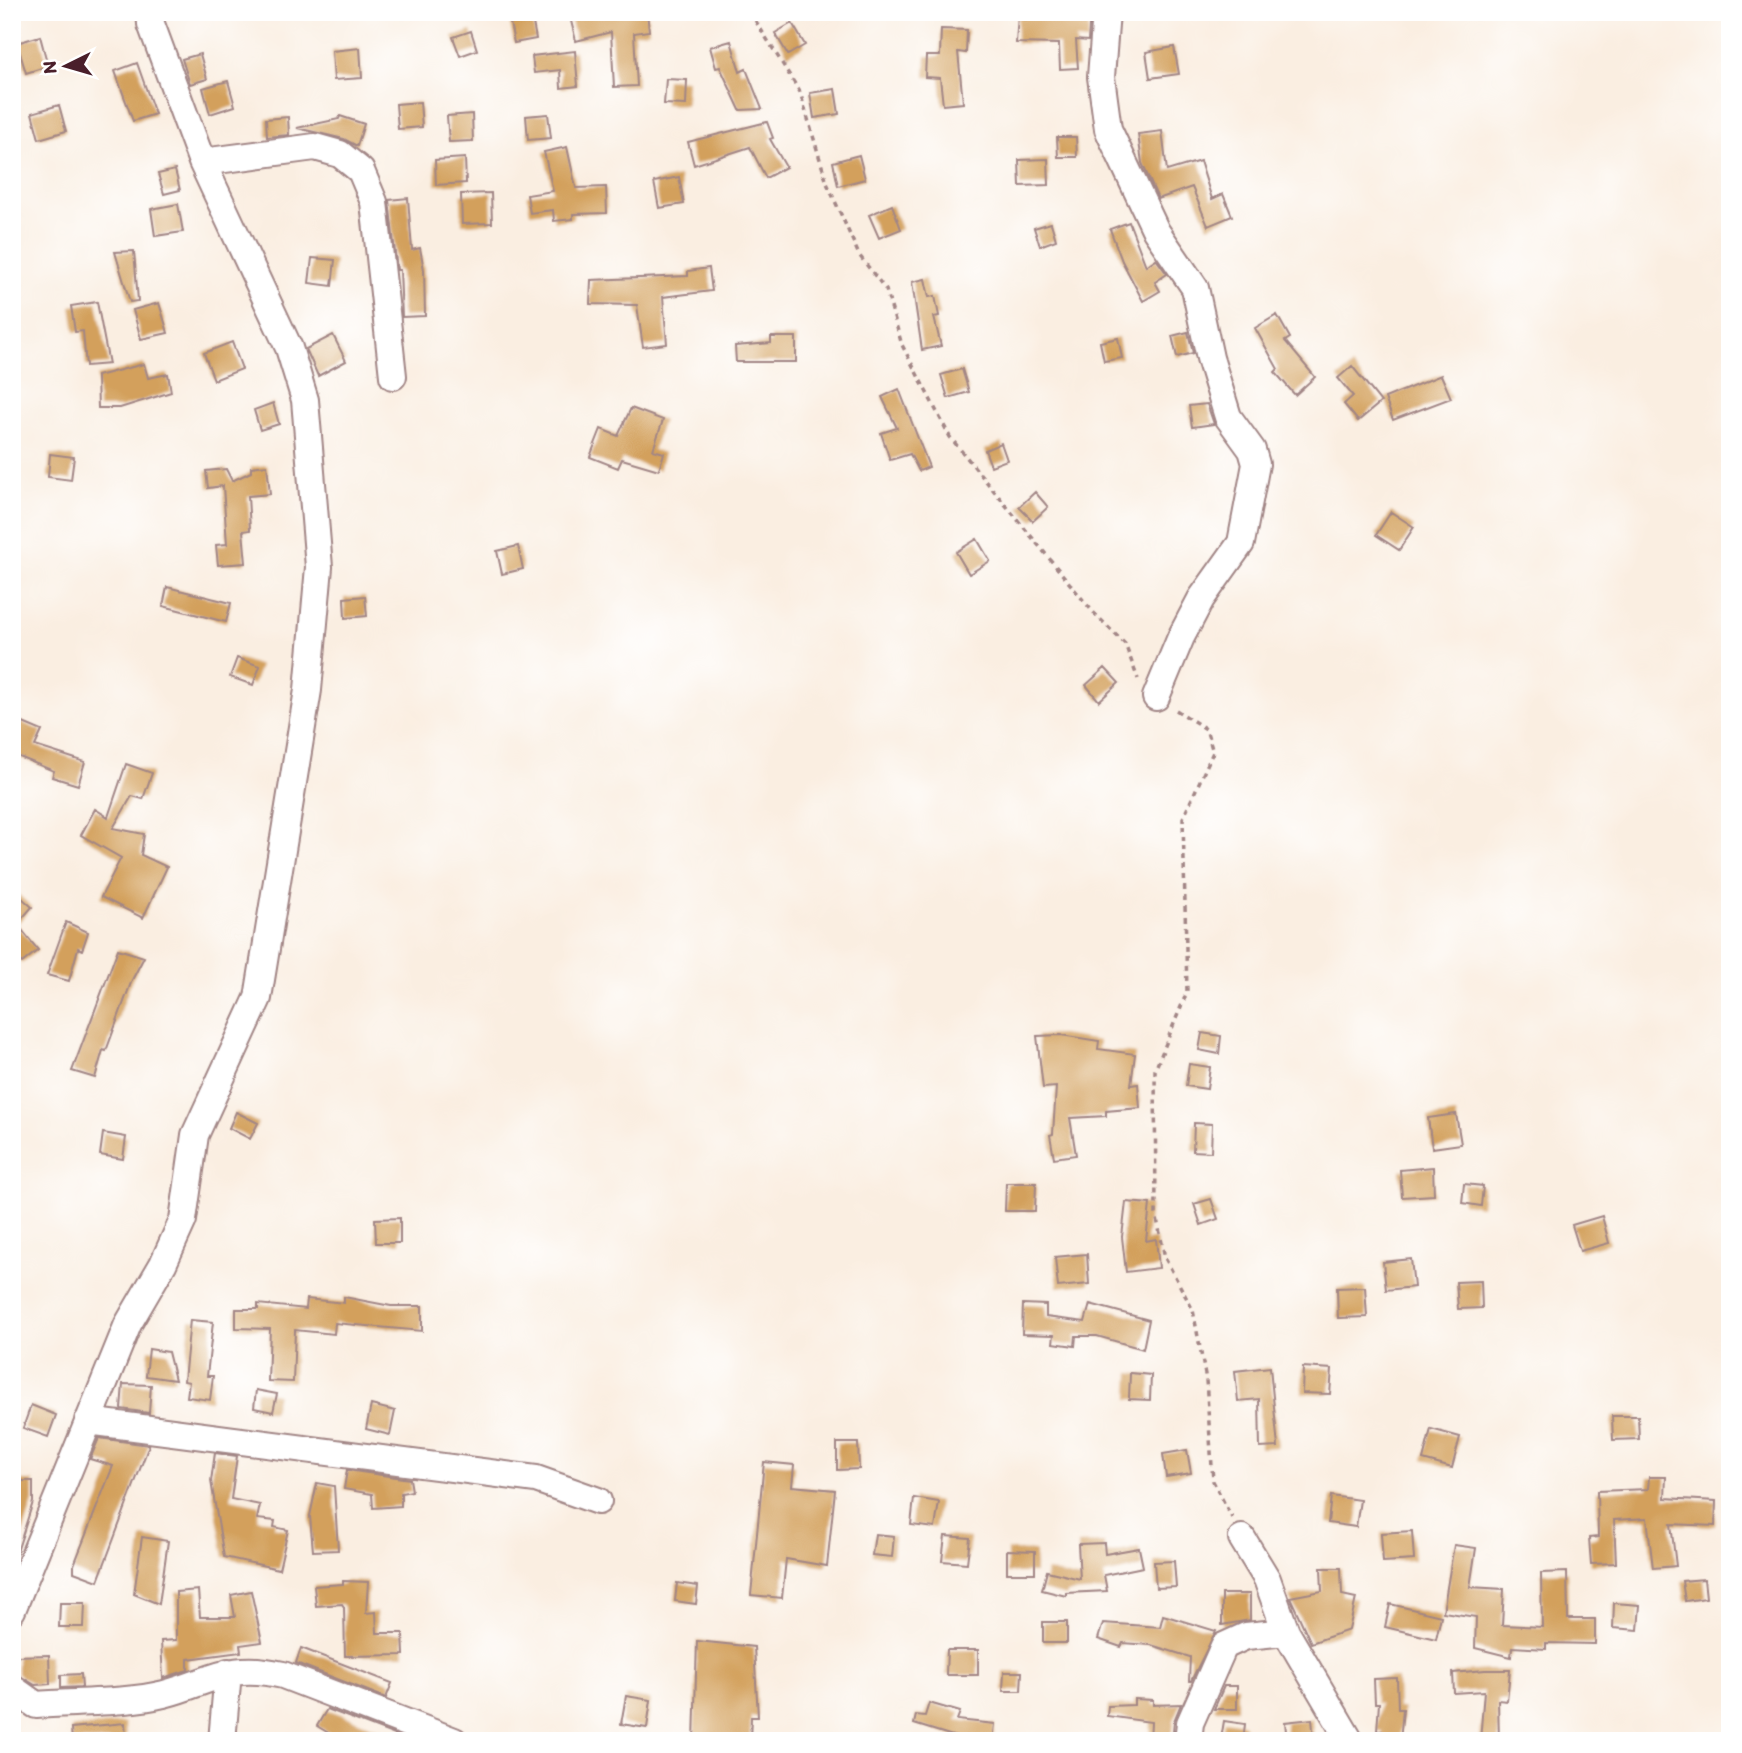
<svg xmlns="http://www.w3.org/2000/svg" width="1742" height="1753" font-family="Itim,sans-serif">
<rect width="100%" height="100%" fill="#fff"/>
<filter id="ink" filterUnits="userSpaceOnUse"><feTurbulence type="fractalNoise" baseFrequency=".0143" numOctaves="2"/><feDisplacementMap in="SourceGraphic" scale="14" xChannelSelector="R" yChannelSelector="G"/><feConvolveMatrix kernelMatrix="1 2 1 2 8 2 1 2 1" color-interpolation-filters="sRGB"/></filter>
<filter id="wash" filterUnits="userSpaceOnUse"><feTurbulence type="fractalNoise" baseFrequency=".00686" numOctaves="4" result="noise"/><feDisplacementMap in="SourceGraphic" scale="28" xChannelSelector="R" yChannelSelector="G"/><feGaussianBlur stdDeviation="1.57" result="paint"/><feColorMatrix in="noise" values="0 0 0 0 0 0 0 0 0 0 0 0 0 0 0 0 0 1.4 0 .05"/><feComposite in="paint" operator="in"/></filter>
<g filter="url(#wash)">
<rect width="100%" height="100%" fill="#faeee1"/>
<g id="blocks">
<!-- building -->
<path fill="#d3a05b" d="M508 12H531L536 39 514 43Z
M588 12H647L649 31 634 33 637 86 614 87 611 32 576 41 570 17Z
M1067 12H1090L1088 41 1076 40 1078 68 1060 69 1059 44 1016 43 1018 15 1067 17Z
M792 23 805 45 788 55 775 33Z
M941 29 967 30 966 53 958 52 963 103 943 105 940 78 925 77 926 56H940Z
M471 31 477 50 460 56 453 37Z
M40 36 48 66 26 73 17 43Z
M731 41 740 72 746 69 762 109 740 110 720 67 716 68 710 47Z
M1174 47 1179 74 1150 78 1146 52Z
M360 48 362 78 334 80 332 51Z
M575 51 578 86 561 88 560 70 534 73 532 56Z
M200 54 207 79 190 84 182 59Z
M137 63 155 114 133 121 115 71Z
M666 79 687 80 686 105 664 104Z
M228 81 235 106 210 114 203 88Z
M835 89 839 114 814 118 810 93Z
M420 102 422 127 398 129 396 104Z
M59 105 66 131 39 139 32 113Z
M472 114 473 141 449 142 447 116Z
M548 114 551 138 528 140 526 116Z
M340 116 364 124 357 146 344 139 297 128 339 119Z
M288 117 289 135 267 137 266 119Z
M767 122 773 138 770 139 786 167 766 178 750 147 694 165 688 142Z
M1162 131 1167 171 1200 161 1212 199 1223 194 1232 216 1208 226 1192 187 1158 199 1142 163 1138 134Z
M1057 137H1076L1077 157H1058Z
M567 147 576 188 606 187 607 213 573 214V219L554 221 553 210 530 213 527 195 553 191 544 152Z
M859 155 865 179 838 186 833 162Z
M465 158 466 183 436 185 435 160Z
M1048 159 1049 185 1020 186 1019 160Z
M175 170 180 190 164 194 158 174Z
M679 177 684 204 659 208 654 182Z
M491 193 492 223 462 224 461 194Z
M408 198 412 250 420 248 424 270 425 316 402 317 400 270H397L389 200Z
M178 204 183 232 155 236 151 209Z
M892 205 901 229 879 238 869 215Z
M1129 222 1146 266 1156 259 1167 274 1155 282 1160 291 1143 301 1122 261 1110 229Z
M1051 223 1056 240 1040 246 1034 228Z
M134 251 138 301 130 302 115 252Z
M312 258 335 260 332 286 309 283Z
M709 268 712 291 663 297 667 344 643 347 637 305 590 304 591 280 688 276V271Z
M925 279 929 297 935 296 939 316 934 317 941 346 922 350 912 282Z
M97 302 109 364 86 366 83 331 75 332 71 306Z
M159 303 168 333 141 339 133 310Z
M1277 315 1290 338 1285 341 1315 377 1295 395 1275 372 1278 369 1255 328Z
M1188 332 1193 353 1177 357 1172 336Z
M333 335 346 361 318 376 306 349Z
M771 337H796V362H736L735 346 771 343Z
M1118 338 1122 358 1104 361 1100 342Z
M232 342 242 369 214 380 204 353Z
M144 364 148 378 168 374 171 392 120 408H98L97 376Z
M1352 366 1381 402 1358 421 1344 404 1353 396 1338 378Z
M962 369 969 392 948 398 941 375Z
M1441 375 1451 398 1393 420 1385 398Z
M899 389 929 467 919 471 910 454 890 460 881 433 897 428 882 397Z
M273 403 279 424 260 430 254 410Z
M1207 404 1214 424 1192 427 1189 406Z
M631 408 663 420 653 450 664 453 659 470 622 459 618 468 590 457 601 429 618 436Z
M1001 443 1007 460 991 466 985 450Z
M50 454 74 457 71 480 48 477Z
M267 465 270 494 248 496 250 530 243 531 246 563 218 565 216 545 227 544 223 486 208 488 206 471 226 469 232 481 251 472V467Z
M1035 492 1048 507 1033 521 1019 507Z
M1391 512 1414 527 1399 550 1376 535Z
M977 539 990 561 969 574 956 552Z
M518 546 523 569 502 574 497 551Z
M167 587 231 603 226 622 163 606Z
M365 596 367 616 345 618 344 598Z
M237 658 260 666 253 685 230 677Z
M1105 668 1119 683 1099 701 1086 685Z
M16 720 42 731 35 746 85 762 78 785 52 777 54 771 12 754V731Z
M126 764 152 773 143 799 132 796 113 828 144 834 141 855 167 867 143 918 101 897 121 858 81 835 95 809 108 817Z
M12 889 32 907 17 924 38 950 22 963 12 952Z
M66 922 88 932 82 950 78 948 69 981 47 975Z
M118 949 144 957 132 980 106 1051 103 1050 95 1078 72 1071Z
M1202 1033 1221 1036 1219 1054 1199 1050Z
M1061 1035 1099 1041 1098 1049 1135 1054 1131 1085 1138 1084 1140 1108 1106 1111V1116L1070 1118 1076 1155 1054 1158 1050 1135 1053 1134 1056 1087 1043 1088 1037 1036Z
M1189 1064 1210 1067 1207 1089 1186 1086Z
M236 1112 258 1123 250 1139 229 1128Z
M1456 1114 1461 1144 1432 1148 1428 1118Z
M1194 1123 1212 1124 1211 1152 1193 1151Z
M103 1133 126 1137 123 1159 100 1155Z
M1433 1167 1434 1195 1402 1197 1400 1170Z
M1006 1183H1036L1035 1211H1005Z
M1464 1184 1483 1186 1481 1206 1462 1203Z
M1211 1199 1218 1219 1201 1225 1194 1204Z
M1126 1202 1150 1204 1146 1241 1156 1239 1159 1268 1126 1272 1122 1237Z
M1602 1216 1609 1243 1580 1251 1572 1225Z
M400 1218V1243H376L375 1219Z
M1087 1254 1089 1284 1058 1287 1055 1257Z
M1411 1259 1414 1287 1386 1290 1383 1262Z
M1481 1281 1482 1308 1458 1309 1456 1282Z
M1365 1287 1367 1317 1338 1318 1337 1288Z
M344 1297 391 1306H422V1331L335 1323 334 1334 295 1330 293 1382 268 1381 270 1329 236 1328V1309H258V1304L306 1309 307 1299 344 1303Z
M1023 1304 1046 1305V1317L1085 1322 1090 1304 1149 1320 1143 1349 1097 1336H1076L1075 1346 1053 1343 1054 1335 1022 1334Z
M190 1320 213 1322 207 1376H213L210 1400 187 1397 189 1382 184 1381Z
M149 1349 168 1352 175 1380 146 1376Z
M1270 1367 1278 1447 1260 1448 1259 1399 1238 1401 1235 1371Z
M1303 1367 1332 1369 1330 1394 1302 1393Z
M1130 1373 1151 1375 1150 1400 1129 1399Z
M123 1384 151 1385 149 1413 121 1409Z
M256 1390 277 1394 273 1412 254 1408Z
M31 1405 56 1415 48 1437 23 1428Z
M371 1405 395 1411 390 1435 366 1429Z
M1612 1416H1638L1639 1439 1613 1440Z
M1431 1429 1460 1437 1452 1468 1423 1460Z
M99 1438 149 1445 98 1581 74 1572V1565L113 1466 90 1459Z
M837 1443H858L859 1469 837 1470Z
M1187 1450 1191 1473 1166 1477 1163 1454Z
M215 1453 237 1456 231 1499 260 1505 257 1519 275 1521 274 1527 288 1530 279 1569 224 1557 211 1481Z
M764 1462 794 1465 792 1486 835 1490 827 1566 786 1559 782 1598 751 1595Z
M347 1470 410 1479 412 1491 401 1493V1506L373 1508 372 1494 344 1489Z
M1649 1477H1666L1665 1498 1716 1501 1715 1526 1671 1524 1676 1566 1653 1568 1647 1518 1614 1520 1616 1563 1591 1564 1589 1538 1598 1537 1597 1491 1648 1489Z
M12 1481H33V1502L16 1555H12Z
M317 1483 334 1486 338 1550 313 1551 310 1516Z
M1331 1496 1360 1500 1356 1527 1328 1523Z
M914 1498 939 1502 935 1528 911 1525Z
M1412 1531 1414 1560 1383 1562 1381 1533Z
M875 1534 894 1536 892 1557 872 1555Z
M945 1536 970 1538 967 1563 942 1561Z
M142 1537 168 1541 159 1604 134 1594Z
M1104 1543 1105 1554 1139 1548 1143 1567 1104 1575 1107 1591 1066 1593V1596L1042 1590 1047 1571 1080 1579 1078 1544Z
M1454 1545 1476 1548 1470 1587 1504 1589 1502 1625 1542 1627 1541 1573 1567 1572 1568 1619H1595V1644L1546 1643V1649L1512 1647 1511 1657 1475 1648 1476 1617 1443 1612Z
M1007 1550 1035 1551V1573H1007Z
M1174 1561 1176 1587 1156 1588 1154 1562Z
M1321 1568H1341L1342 1595 1356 1598 1349 1630 1311 1643 1290 1597 1322 1591Z
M1704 1579 1706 1598 1685 1601 1682 1581Z
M343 1581 368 1582 366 1613 376 1612 377 1633H403L404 1655 345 1656 344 1607 342 1604 316 1606 314 1586 343 1584Z
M677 1583 698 1586 696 1604 675 1601Z
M198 1590 200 1617H235L231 1595 251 1591 262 1642 240 1645 241 1652 188 1659V1670L163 1678 161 1641 176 1640V1592Z
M1222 1594H1250V1620L1222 1625Z
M60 1603H85L84 1627H59Z
M1614 1603 1640 1605 1638 1630 1613 1628Z
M1390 1604 1441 1616 1436 1639 1385 1627Z
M1163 1615 1216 1631 1191 1681H1189L1190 1657 1151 1645 1123 1643 1121 1647 1098 1639 1103 1623 1160 1627Z
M1043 1622H1067V1643H1043Z
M697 1641 754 1647 758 1717H751L750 1741H694Z
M301 1648 392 1683 386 1698 296 1663Z
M947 1650H978V1675H946Z
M49 1655 50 1684 35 1685 17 1674V1656Z
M1485 1670H1510L1507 1701 1498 1700 1499 1741H1480L1484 1691 1454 1693 1453 1673Z
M1004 1672H1022L1021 1691H1003Z
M81 1674 82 1687 61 1688V1675Z
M1397 1678 1398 1709H1403L1400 1741H1382V1731H1377L1379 1703H1375L1374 1679Z
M1224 1686H1237V1709H1214Z
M626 1696 651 1700 647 1728 621 1724Z
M1134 1699 1153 1700V1705L1181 1704 1174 1721 1172 1741H1150L1151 1722 1107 1716 1108 1706 1134 1705Z
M929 1703 960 1712 957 1720 995 1724 993 1741H969L914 1724 916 1715 925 1716Z
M327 1709 408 1740V1741H342L317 1726Z
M1312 1719 1314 1741H1287L1285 1722Z
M1224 1721 1245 1724 1243 1741 1221 1739Z
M125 1723 126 1741H72L71 1728Z"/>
</g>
</g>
<g filter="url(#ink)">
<use href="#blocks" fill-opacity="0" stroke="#a28686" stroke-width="2"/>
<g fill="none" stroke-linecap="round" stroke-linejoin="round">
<defs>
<path id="minor" d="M1106 12 1101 77 1108 129 1156 231 1195 288 1210 358 1228 417 1252 450 1256 464 1241 543 1201 599 1181 637 1156 697
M202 162 315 147 340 154 361 171 374 202 393 376
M88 1421 536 1479 598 1501
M1242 1538 1267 1579 1286 1632 1350 1741
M12 1610 128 1324 163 1264 183 1220 195 1135 258 998 308 690 319 567 305 400 289 348 202 162 151 24 150 12
M12 1688 36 1705C74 1702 128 1703 164 1694 213 1681 229 1662 283 1675L454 1741
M222 1741 228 1672
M1188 1741 1190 1723 1224 1646 1246 1636 1286 1632"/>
</defs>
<!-- minor casing -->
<use href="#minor" stroke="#a28686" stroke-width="30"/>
<!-- path -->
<path stroke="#a28686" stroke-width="3.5" stroke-dasharray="5 5" stroke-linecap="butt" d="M750 12 800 92 827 183 859 255 886 290 902 345 950 437 1093 612 1125 644 1138 679
M1176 710 1206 729 1213 752 1183 818 1187 992 1155 1070 1156 1214 1165 1258 1193 1310 1206 1380 1213 1481 1232 1518"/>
<!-- minor -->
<use href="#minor" stroke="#fff" stroke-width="26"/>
</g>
</g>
<!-- margin -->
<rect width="1742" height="1753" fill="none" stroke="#fff" stroke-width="42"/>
<!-- north arrow -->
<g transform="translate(66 66) rotate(265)" stroke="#ffffff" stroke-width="5" paint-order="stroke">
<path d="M0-5L12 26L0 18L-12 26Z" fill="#4a1f2b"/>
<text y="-10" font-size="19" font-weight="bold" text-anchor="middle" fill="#4a1f2b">N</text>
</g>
</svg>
